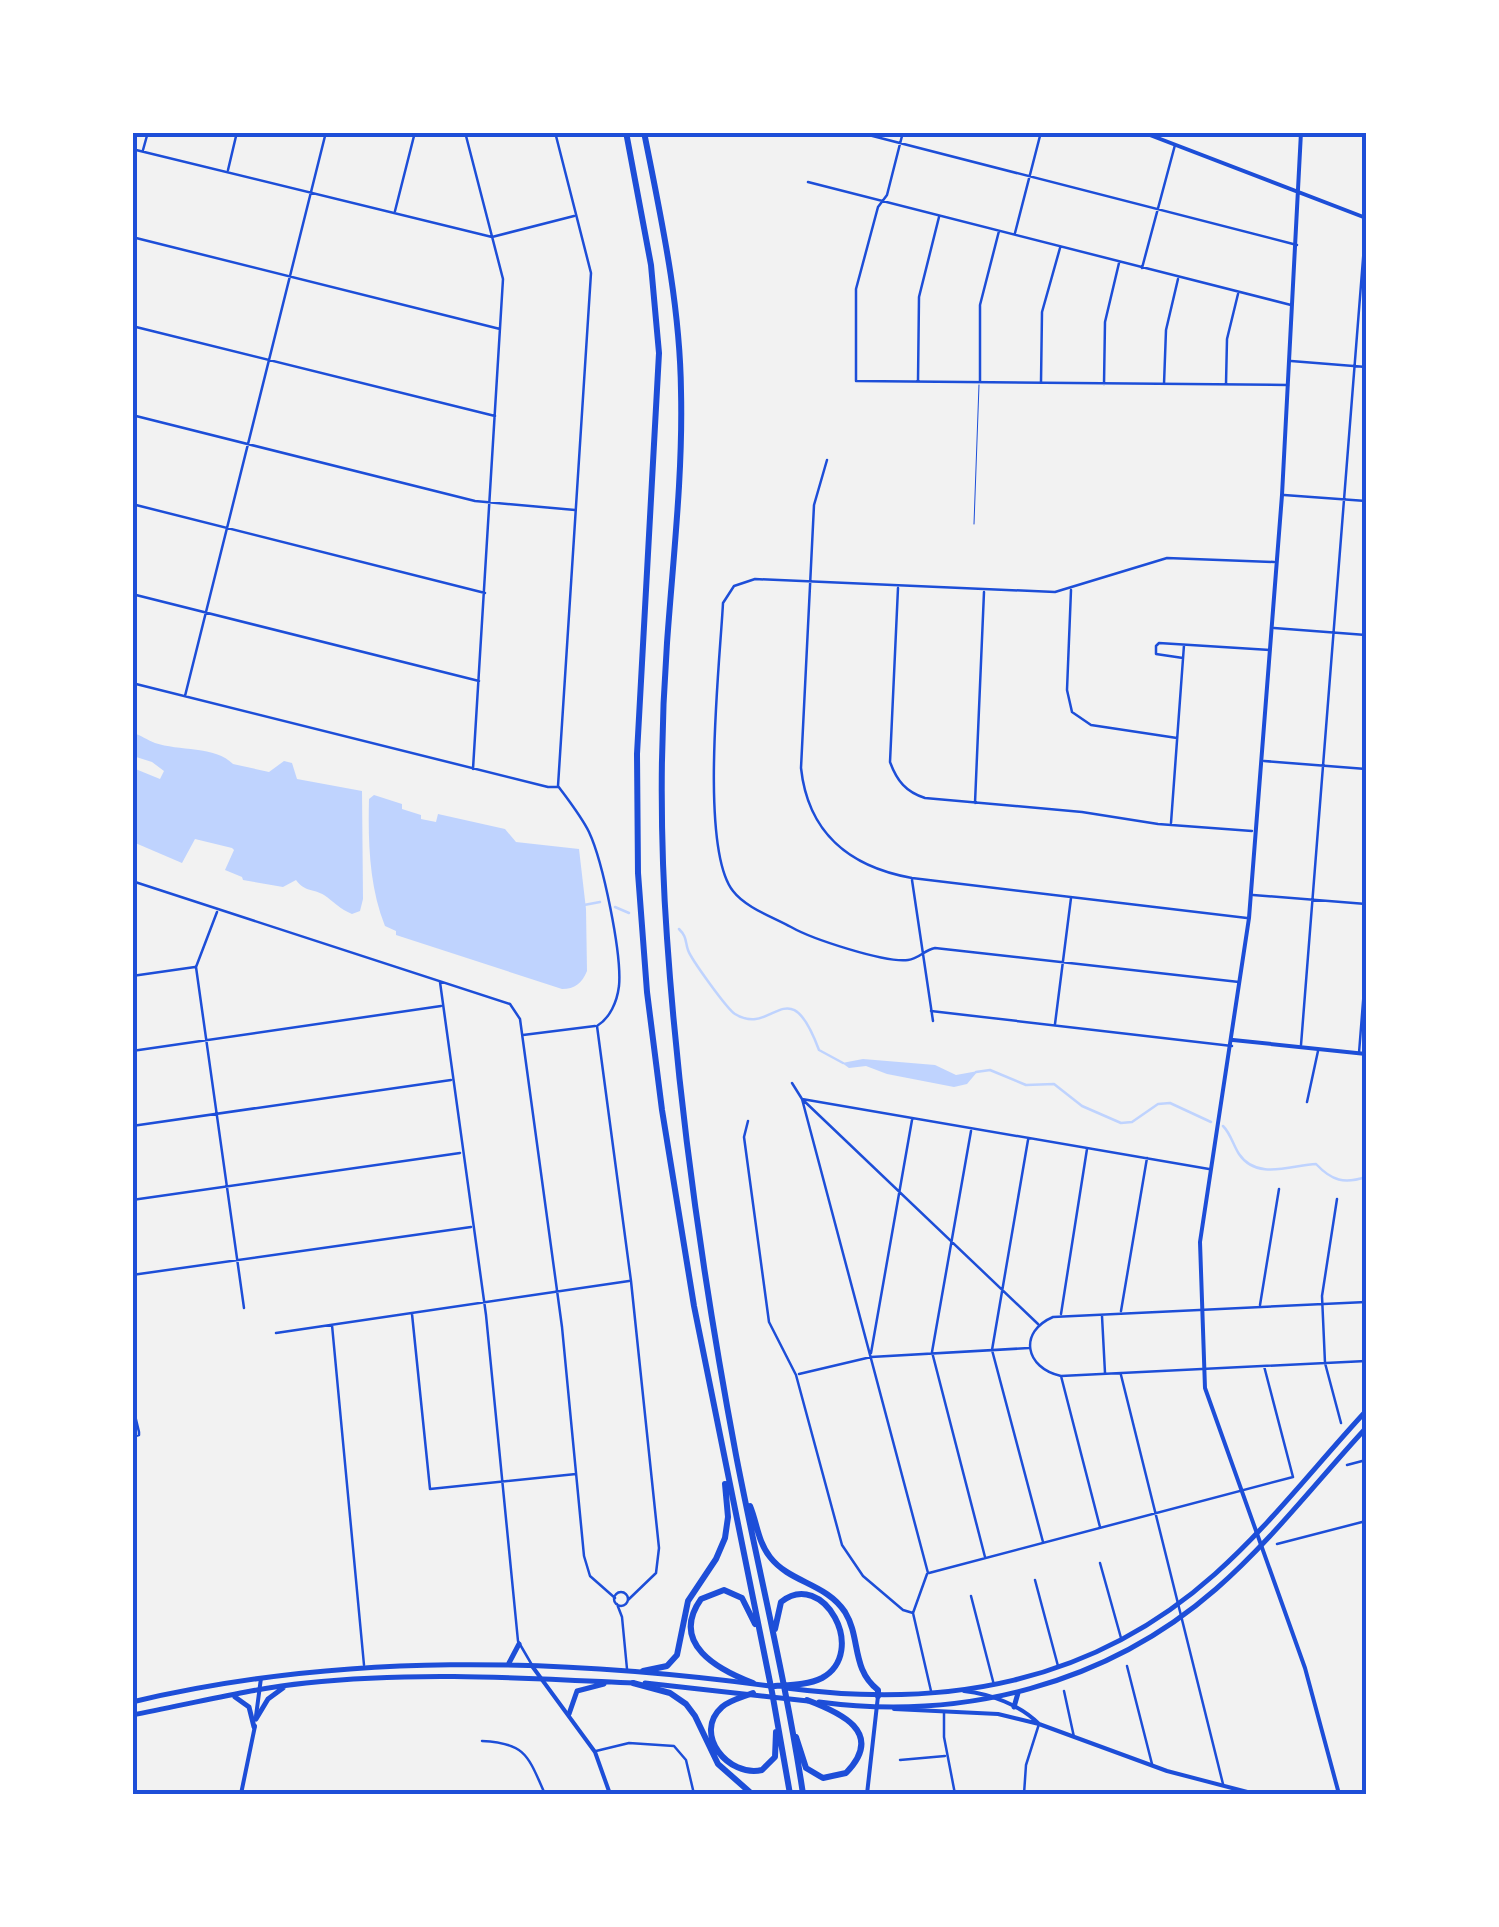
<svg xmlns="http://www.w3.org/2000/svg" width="1499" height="1927" font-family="Raleway,sans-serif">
<rect width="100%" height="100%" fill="#f2f2f2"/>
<!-- water -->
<path fill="#bfd3fe" d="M133 733C141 735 147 740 155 743 178 751 216 746 233 764L269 772 284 761 292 763 297 779 362 791 363 899 360 911 352 914C340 909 334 902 324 895 315 889 304 892 296 880L283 887 243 880 242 877 225 870 234 850 232 848 195 839 182 863 133 842V768L160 779 164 771 152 762 133 756Z
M374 795 402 804V809L421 815V819L436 822 438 814 505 829 516 842 579 849 586 909 587 971C582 983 575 989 562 989L396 935V931L385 926C369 886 368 841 369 799Z
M863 1059 935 1065 956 1075 978 1071 967 1084 954 1087 887 1074 866 1066 849 1068 842 1063Z"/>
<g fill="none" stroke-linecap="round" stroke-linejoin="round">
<!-- stream -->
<path stroke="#bfd3fe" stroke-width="2.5" d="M584 905 600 902
M615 907 629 913
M679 929C687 937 685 941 688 950 691 959 727 1009 735 1014 774 1038 788 967 819 1050L843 1063
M976 1072 990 1070 1026 1085 1054 1084 1082 1106 1121 1123 1132 1122 1158 1104 1170 1103 1211 1122
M1223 1126C1231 1134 1233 1145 1239 1154 1257 1181 1292 1165 1316 1164 1332 1181 1344 1184 1366 1177"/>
<!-- service -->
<path stroke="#1d4ed8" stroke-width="1" d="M974 524 979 385"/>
<!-- minor -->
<path stroke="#1d4ed8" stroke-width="2.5" d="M465 132 503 279 473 769
M555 132 591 273 558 786C569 801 581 816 589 832 603 862 622 954 619 986 617 1002 610 1018 597 1026L631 1281 659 1548 656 1573 628 1600
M857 132 1297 245
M903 132 887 195 878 207 856 289V381L1288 385
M132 149 492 237 574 216
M143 150 148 132
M228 170 237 132
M808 182 1291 305
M395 211 415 132
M1015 233 1041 132
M132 237 500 329
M1142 268 1175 145
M132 326 495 416
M1291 361 1366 367
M918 381 919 297 939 217
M980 381V305L999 231
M1041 382 1042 312 1060 248
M1104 384 1105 322 1119 263
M1164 384 1166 330 1178 279
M1226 384 1227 339 1238 294
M132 415 475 501 575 510
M827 460 814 505 801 768C808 833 850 867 912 878L1247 918
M1284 495 1366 501
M132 504 485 593
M898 588 890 762C897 781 906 792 925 798L1082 812 1158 824 1252 831
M1071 590 1067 690 1072 712 1091 725 1177 738
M132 594 479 681
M1274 628 1366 635
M1183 658 1156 654V646L1159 643 1270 650
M132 683 548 787H558
M185 696 326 132
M1264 761 1366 769
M975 803 984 592
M1171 823 1184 645
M912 880 933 1021
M132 881 510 1004 520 1019 562 1327 584 1556 590 1576 615 1598
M1253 895 1366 904
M217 912 196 967 244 1308
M132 976 195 967
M440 982 486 1315 518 1641 532 1665
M1239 982 935 948C924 950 919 959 908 960 885 963 812 939 791 927 773 917 746 908 733 891 699 848 720 662 723 603L734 586 755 579 1055 592 1167 558 1274 562
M931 1011 1232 1046
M1055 1024 1071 898
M523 1035 595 1026
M1301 1045 1366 221
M132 1051 441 1006
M1359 1053 1366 964
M792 1083 802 1099 1038 1324
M1307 1102 1318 1051
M748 1121 744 1137 769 1322 796 1375 842 1545 863 1576 903 1610 913 1613
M132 1126 451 1080
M971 1131 932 1352 985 1557
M1028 1140 992 1350 1043 1542
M1337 1199 1322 1296 1325 1363 1341 1423
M132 1200 460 1153
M132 1275 471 1227
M1366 1302 1053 1317C1018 1332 1025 1368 1061 1376L1366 1361
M1260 1305 1279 1189
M1121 1311 1147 1158
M412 1314 430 1489 576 1474
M1061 1314 1087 1149
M1102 1316 1105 1373
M332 1325 364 1665
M276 1333 629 1281
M871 1353 912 1120
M799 1374 871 1357 1029 1348
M1121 1375 1223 1784
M1061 1376 1100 1527
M132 1403 139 1432V1435L132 1437
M1347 1465 1366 1460
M1277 1544 1366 1521
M1100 1563 1121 1638
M928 1573 802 1099 1209 1169
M929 1573 1293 1477 1264 1366
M927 1574 913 1613 931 1691
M1035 1580 1058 1666
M614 1599a7 7 0 1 1 14 0a7 7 0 1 1-14 0Z
M971 1596 994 1685
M617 1604 622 1617 627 1669
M1127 1666 1152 1764
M1064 1691 1074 1737
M944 1712V1737L955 1794
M482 1741C526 1743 528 1756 545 1794
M596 1751 629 1743 674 1746 686 1760 694 1794
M900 1760 945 1756
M1024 1794 1026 1765 1039 1724"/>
<!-- tertiary -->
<path stroke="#1d4ed8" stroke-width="4" d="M1142 132 1366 218
M1301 132 1282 495 1249 918 1200 1242 1205 1388 1305 1668 1339 1794
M1233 1040 1366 1054
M532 1666 595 1752 610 1794
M256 1716 261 1678
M241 1794 255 1726
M867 1794 878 1696"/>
<!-- secondary -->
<path stroke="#1d4ed8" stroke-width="4" d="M964 1691C991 1694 1020 1705 1039 1724
M894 1709 998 1714 1039 1724 1167 1771 1255 1794"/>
<!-- primary -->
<path stroke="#1d4ed8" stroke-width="5" d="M509 1663 519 1644
M645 1683 808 1701
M786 1688C945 1709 1092 1684 1215 1574 1270 1525 1316 1465 1366 1411
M235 1697 249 1707 254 1727
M132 1702C342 1652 558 1658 770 1686
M819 1702C962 1721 1106 1685 1216 1589 1271 1541 1317 1481 1366 1428
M1014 1707 1018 1693
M569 1714 577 1691 604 1684
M132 1715C190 1704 248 1689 306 1683 416 1671 524 1678 634 1683
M256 1719 268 1699 283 1688"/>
<!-- motorway -->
<path stroke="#1d4ed8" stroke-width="6" d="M626 132 651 265 659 353 637 754 638 873 647 992 662 1110 694 1306 772 1692 790 1794
M644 132C661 218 680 303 681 391 683 475 673 559 667 643 660 741 660 840 667 938 679 1111 704 1285 736 1455 758 1569 786 1680 803 1794
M750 1506C757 1523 758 1542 770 1557 790 1583 826 1583 845 1612 861 1638 851 1669 878 1690V1696
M643 1671 667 1666 677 1655 688 1601 716 1559 725 1538 728 1517 725 1484
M633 1683 670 1693 686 1704 695 1716 718 1764 752 1794
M753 1683C719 1670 669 1644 701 1599L724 1590 742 1598 755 1624
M775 1686C790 1685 808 1685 822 1678 869 1652 823 1568 781 1602L775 1629
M753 1693C743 1697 730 1700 722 1707 692 1734 729 1778 762 1770L775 1757 776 1732
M796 1737 806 1768 823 1778 846 1773C886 1732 839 1712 807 1700"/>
</g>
<!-- border -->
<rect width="1499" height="1927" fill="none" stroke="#ffffff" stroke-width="270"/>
<rect x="135" y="135" width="1229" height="1657" fill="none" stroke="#1d4ed8" stroke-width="4"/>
</svg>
